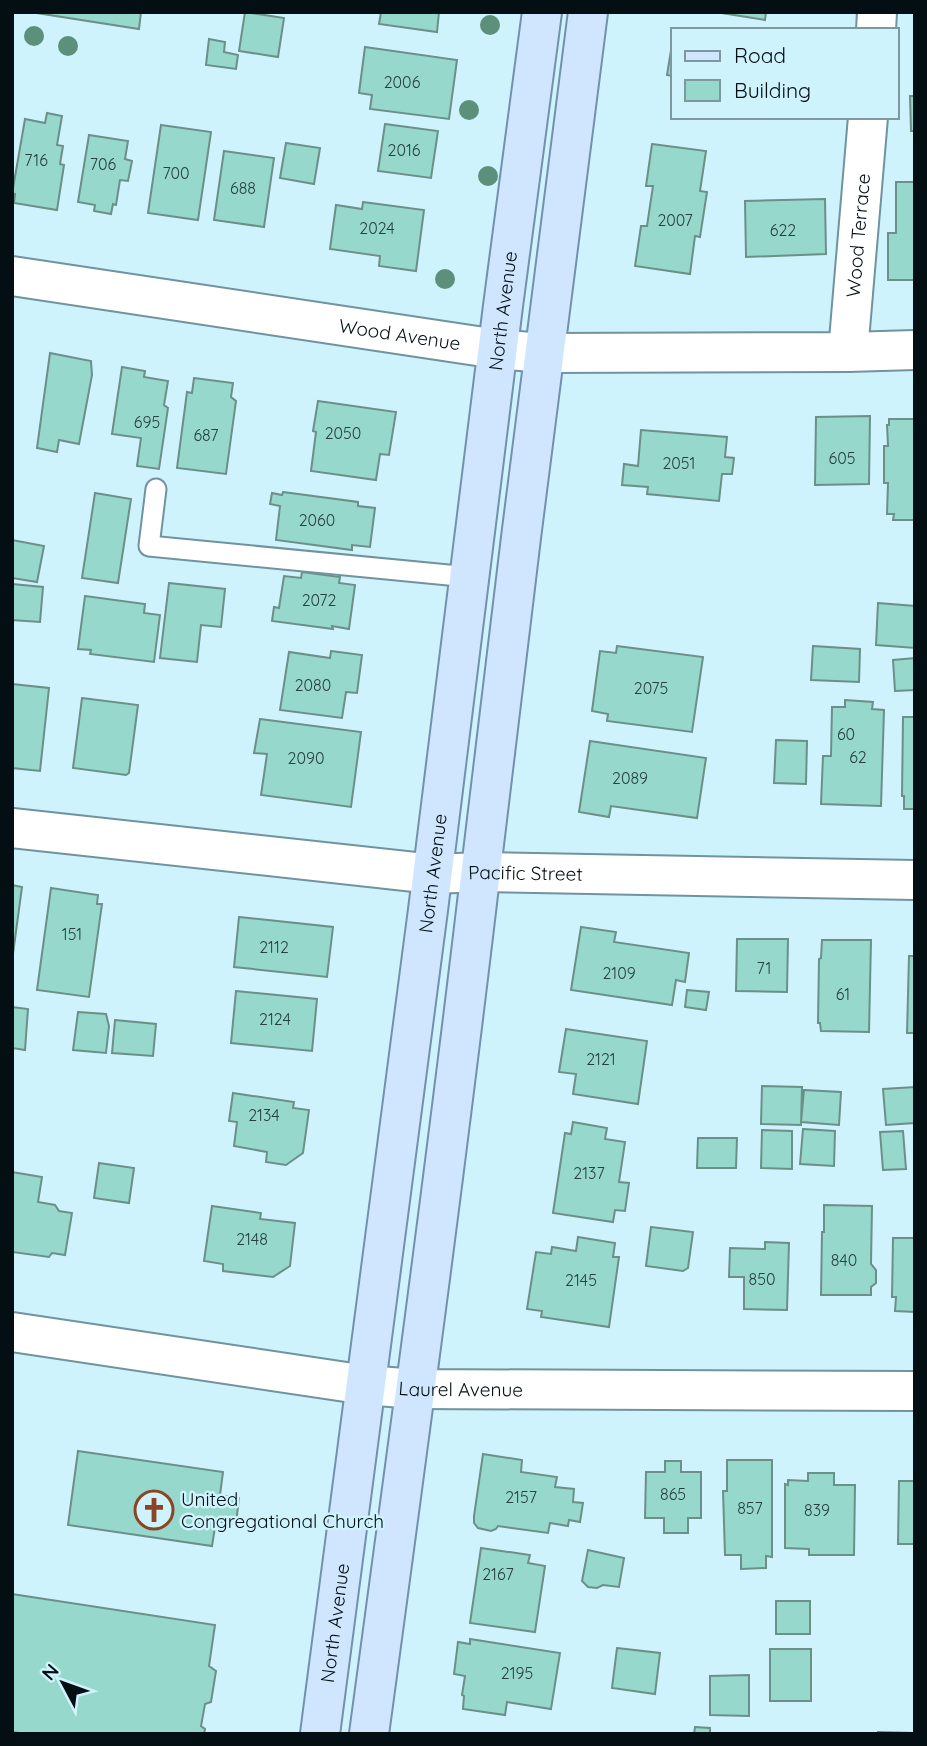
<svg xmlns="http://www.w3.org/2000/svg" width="927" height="1746" font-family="Quicksand,sans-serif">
<rect width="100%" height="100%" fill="#cef3fd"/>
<!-- building -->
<path fill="#96d8cc" stroke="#6c8f88" stroke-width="2" d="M30 12H141L139 29Z
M245 12 284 18 278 57 239 51Z
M381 12H439L437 32 379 24Z
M715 12H766L765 20Z
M209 39 225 42 224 52 238 55 236 69 206 65Z
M672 44H673V76L667 75Z
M365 47 457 60 449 119 370 109 372 95 359 93Z
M910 96H915V131H911Z
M47 113 62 116 57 145 63 146 60 164 64 165 57 210 14 203 15 194H12L25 119 45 123Z
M385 124 438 131 431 178 378 171Z
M161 125 211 132 198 220 148 213Z
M89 135 128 141 125 159 132 161 128 181 120 180 116 205 113 204 111 214 94 211 95 205 78 202Z
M286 143 320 148 314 184 280 178Z
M652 144 706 151 700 191 707 192 700 237 695 236 690 274 635 266 641 226H647L653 186H646Z
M224 151 274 158 264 227 214 220Z
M896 182H915V280H888V233H896Z
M825 199 826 254 746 257 745 201Z
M363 202 424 210 416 271 379 266 380 256 330 249 336 205 362 209Z
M50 353 91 361 92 375 79 444 59 440 57 452 37 448Z
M122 367 145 371 144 377 168 381 164 405 168 408 159 469 137 466 141 438 112 434Z
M194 378 233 383 231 397 236 401 226 474 177 468 187 392 192 393Z
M318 401 396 412 389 455 380 454 376 480 311 471 316 432 313 431Z
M870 416 869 484 815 485 816 417Z
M889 419H915V520H893L894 514H887L888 483H884V446H888L887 425H889Z
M641 430 727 437 725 457 734 458 732 474H722L719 501 647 494 648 487 622 485 624 464 638 466Z
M283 492 358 502V506L375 508 370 547 352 545V550L276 540 280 506 270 504 272 493 282 495Z
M95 493 131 499 118 583 82 578Z
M12 540 44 546 37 582 12 578Z
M302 572 340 577 339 583 355 585 349 629 332 626 333 629 272 621 274 607 279 608 284 576 301 578Z
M169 583 225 589 221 627 201 625 197 662 160 658Z
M12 584 43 587 40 622 12 620Z
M85 596 145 604 144 613 160 615 154 662 90 654 91 650 78 649Z
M878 603 915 606V648L876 645Z
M617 646 703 657 692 732 607 721 608 714 592 711 600 651 616 653Z
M813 646 860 649 859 682 811 680Z
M331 651 362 655 357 693 346 692 342 718 280 710 289 652 330 658Z
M915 658V690L895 691 893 660Z
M12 684 49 688 40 771 12 768Z
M82 698 138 705 129 773 126 775 73 768Z
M845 700 873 702 872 709 884 710 881 806 821 804 823 756H831L832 707H845Z
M903 717H915V809H904V796H902Z
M260 719 361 732 351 807 261 795 267 754 254 753Z
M776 740 807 741 806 784 774 783Z
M590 741 706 758 697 818 611 806 609 817 579 812Z
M12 885 22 887 12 961Z
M51 888 98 895 97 904H102L89 997 37 990Z
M239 917 333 927 327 977 234 967Z
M581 927 616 932 614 942 689 953 685 982 676 980 672 1005 571 990Z
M737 939H788L787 992 736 991Z
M822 940H871L869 1032 821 1031 820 1023H818L819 959 821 958Z
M909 956H915V1033H907Z
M687 990 709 992 706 1010 685 1007Z
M236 991 317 999 312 1051 231 1043Z
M12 1007 28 1009 25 1050 12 1048Z
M78 1012 106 1014 109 1026 106 1053 73 1050Z
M115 1020 156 1024 153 1056 112 1053Z
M566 1029 647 1041 638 1104 573 1094 576 1074 559 1072Z
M762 1086 802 1087 801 1125 761 1124Z
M915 1087V1123L886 1125 883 1089Z
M804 1090 841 1092 839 1125 801 1122Z
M233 1093 294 1102 293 1108 309 1110 303 1153 286 1165 266 1162 267 1152 234 1146 237 1122 229 1121Z
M573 1122 607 1128 605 1139 625 1142 619 1182 629 1183 625 1211 615 1210 613 1222 553 1213 565 1133 571 1134Z
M803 1129 835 1131 834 1166 800 1164Z
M762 1130 792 1131V1169L761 1168Z
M903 1131 906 1169 883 1170 880 1132Z
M698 1138H737L736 1168H697Z
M99 1163 134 1168 129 1203 94 1198Z
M12 1172 42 1177 38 1202 55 1205 59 1211 72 1213 65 1255 52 1253 49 1257 12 1252Z
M824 1205 872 1206 871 1264 876 1270V1283L871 1287V1295H821L822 1232H824Z
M212 1206 261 1213 260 1219 295 1223 290 1266 273 1277 223 1271V1264L204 1261Z
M651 1227 693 1232 688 1268 683 1271 646 1266Z
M578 1237 615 1243 613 1257H619L609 1327 541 1317 542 1311 527 1309 536 1252 551 1254 552 1247 576 1251Z
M893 1238H915V1312L895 1311 896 1297H892Z
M765 1242 789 1243 787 1310 744 1309V1277H729L730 1248 765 1249Z
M78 1451 223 1472 220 1495 239 1498 236 1524 216 1521 212 1546 68 1525Z
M483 1454 522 1460 521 1472 557 1477 555 1487 574 1489 573 1502 583 1503 580 1522 569 1520 568 1526 550 1523 548 1533 498 1526 496 1529 491 1531 478 1528 474 1523V1516Z
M727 1460H772V1557L766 1556V1568L741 1569V1555H725L723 1491H727Z
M665 1461H681V1472H701V1518H688V1533H664V1518H645L646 1472H665Z
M808 1473H834V1485H855L854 1555H809V1549L785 1548V1484L788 1485V1480L808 1481Z
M899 1481H915V1544H898Z
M481 1548 530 1555 528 1563 545 1566 535 1632 470 1623Z
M588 1550 624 1558 619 1587 603 1585 597 1588 588 1587 582 1581Z
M12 1594 215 1625 209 1666 216 1671 211 1702 205 1704 201 1726 205 1729 204 1734H26L12 1732Z
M776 1601H810V1634H776Z
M470 1639 560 1653 551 1709 507 1702 505 1715 463 1709 464 1696 462 1695 465 1676 454 1674 458 1642 470 1644Z
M617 1648 660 1653 655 1694 612 1688Z
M770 1649H811V1701H770Z
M749 1675V1716L710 1715V1676Z
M695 1727 710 1728V1734H694Z
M878 1732 915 1733V1734H878Z"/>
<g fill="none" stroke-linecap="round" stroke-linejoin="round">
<defs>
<path id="service" d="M156 489 149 546 469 577"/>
<g id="minor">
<path d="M876 30 877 12"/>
<path id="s1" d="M848 352 868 117"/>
<path id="s2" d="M12 828 433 874 481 872 915 880"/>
<path id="s3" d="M12 1332 366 1385 415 1389 915 1391"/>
</g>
<g id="tertiary">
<path id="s4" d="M12 276 497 349 543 353 848 352 915 350"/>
</g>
<g id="primary">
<path id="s5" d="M320 1734 428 910 503 306 542 12"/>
<path d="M369 1734C408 1446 447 1158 481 869 515 583 550 298 588 12"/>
</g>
</defs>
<!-- service casing -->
<use href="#service" stroke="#71939d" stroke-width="23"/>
<!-- minor casing -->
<use href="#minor" stroke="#71939d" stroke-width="42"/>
<!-- tertiary casing -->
<use href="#tertiary" stroke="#71939d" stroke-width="42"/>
<!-- primary casing -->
<use href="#primary" stroke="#7390ac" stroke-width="42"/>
<!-- service -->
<use href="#service" stroke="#fff" stroke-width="19"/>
<!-- minor -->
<use href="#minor" stroke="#fff" stroke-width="38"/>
<!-- tertiary -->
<use href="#tertiary" stroke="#fff" stroke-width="38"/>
<!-- primary -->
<use href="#primary" stroke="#d0e6ff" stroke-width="38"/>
</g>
<!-- trees -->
<g fill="#5d907b">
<circle cx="490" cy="25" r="10"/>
<circle cx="34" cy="36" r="10"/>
<circle cx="68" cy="46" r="10"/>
<circle cx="469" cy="110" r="10"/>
<circle cx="488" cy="176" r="10"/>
<circle cx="445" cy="279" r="10"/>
</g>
<!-- icons -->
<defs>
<symbol id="church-ring" viewBox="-11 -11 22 22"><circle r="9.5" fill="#cef3fd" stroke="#8d4425" stroke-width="1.5"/><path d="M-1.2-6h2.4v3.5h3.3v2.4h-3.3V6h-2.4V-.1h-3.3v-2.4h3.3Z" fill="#8d4425"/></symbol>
</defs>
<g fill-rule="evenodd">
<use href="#church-ring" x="132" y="1488" width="44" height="44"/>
</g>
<g text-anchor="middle" stroke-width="5" stroke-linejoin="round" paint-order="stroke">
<!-- number labels -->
<g font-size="16" fill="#284140">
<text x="402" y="88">2006</text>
<text x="404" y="156">2016</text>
<text x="36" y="166">716</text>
<text x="103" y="170">706</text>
<text x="176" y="179">700</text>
<text x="243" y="194">688</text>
<text x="675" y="226">2007</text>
<text x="377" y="234">2024</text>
<text x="783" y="236">622</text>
<text x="147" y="428">695</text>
<text x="343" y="439">2050</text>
<text x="206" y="441">687</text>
<text x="842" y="464">605</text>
<text x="679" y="469">2051</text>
<text x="317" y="526">2060</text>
<text x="319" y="606">2072</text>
<text x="313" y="691">2080</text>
<text x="651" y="694">2075</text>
<text x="846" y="740">60</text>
<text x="858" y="763">62</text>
<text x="306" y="764">2090</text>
<text x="630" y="784">2089</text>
<text x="72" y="940">151</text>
<text x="274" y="953">2112</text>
<text x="764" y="974">71</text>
<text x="619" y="979">2109</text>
<text x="843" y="1000">61</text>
<text x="275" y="1025">2124</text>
<text x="601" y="1065">2121</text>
<text x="264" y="1121">2134</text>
<text x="589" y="1179">2137</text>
<text x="252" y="1245">2148</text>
<text x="844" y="1266">840</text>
<text x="762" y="1285">850</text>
<text x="581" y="1286">2145</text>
<text x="673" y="1500">865</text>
<text x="521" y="1503">2157</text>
<text x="750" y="1514">857</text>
<text x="817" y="1516">839</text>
<text x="498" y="1580">2167</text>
<text x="517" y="1679">2195</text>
</g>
<!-- street labels -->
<g font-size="19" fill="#030f12" stroke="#cef3fd">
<text dy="7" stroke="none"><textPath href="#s1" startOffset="117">Wood Terrace</textPath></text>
<text dy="7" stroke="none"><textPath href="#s5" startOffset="1435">North Avenue</textPath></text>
<text dy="7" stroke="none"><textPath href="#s4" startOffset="392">Wood Avenue</textPath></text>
<text dy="7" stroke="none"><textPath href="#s5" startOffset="868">North Avenue</textPath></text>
<text dy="7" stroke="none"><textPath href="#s2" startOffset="516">Pacific Street</textPath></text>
<text dy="7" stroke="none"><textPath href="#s3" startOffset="453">Laurel Avenue</textPath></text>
<text dy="7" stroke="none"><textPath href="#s5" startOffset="112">North Avenue</textPath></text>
</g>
<!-- poi labels -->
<g font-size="19" fill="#030f12" stroke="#cef3fd" text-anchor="start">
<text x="181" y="1506">United<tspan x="181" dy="22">Congregational Church</tspan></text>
</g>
</g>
<!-- border -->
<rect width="927" height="1746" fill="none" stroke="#030f12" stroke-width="28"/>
<!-- legend -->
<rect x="671" y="28" width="228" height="91" fill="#cef3fd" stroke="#7d989f" stroke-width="2"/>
<rect x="685" y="51" width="35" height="10" fill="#d0e6ff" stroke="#7d989f" stroke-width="2"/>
<text x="734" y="63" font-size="21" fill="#030f12">Road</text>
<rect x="685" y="80" width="35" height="21" fill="#96d8cc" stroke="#7d989f" stroke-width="2"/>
<text x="734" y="98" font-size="21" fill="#030f12">Building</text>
<!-- north arrow -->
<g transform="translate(63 1683) rotate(311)" stroke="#cef3fd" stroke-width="5" paint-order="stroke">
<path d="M0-5L12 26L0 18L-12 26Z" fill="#030f12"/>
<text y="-10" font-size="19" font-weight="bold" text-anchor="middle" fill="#030f12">N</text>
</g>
</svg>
